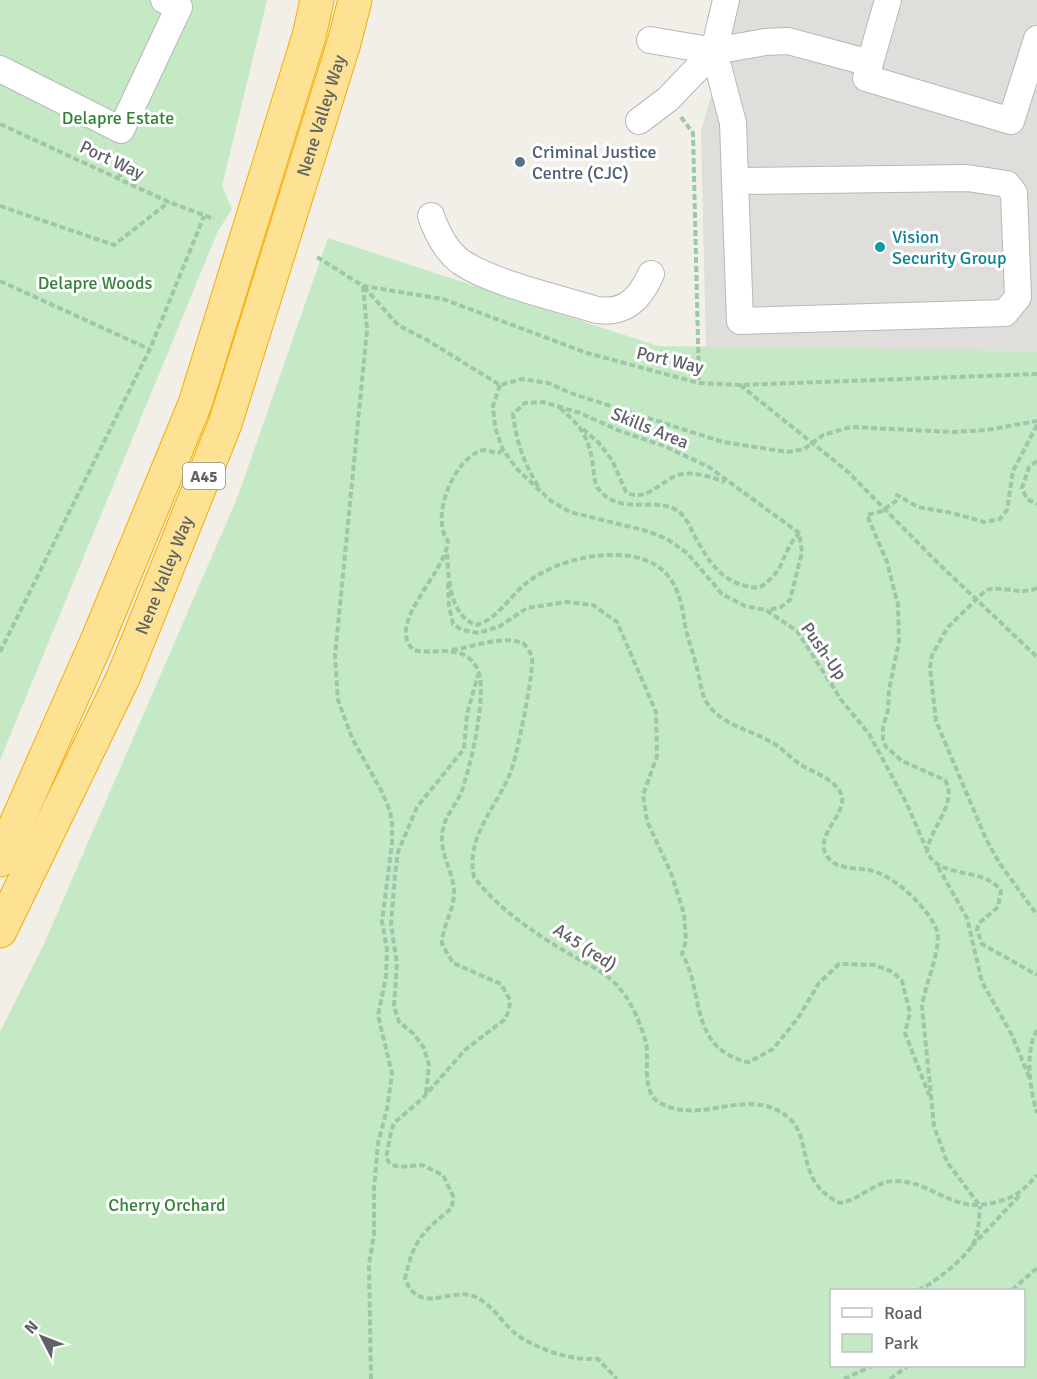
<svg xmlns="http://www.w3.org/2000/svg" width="1037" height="1379" font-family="Signika,sans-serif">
<rect width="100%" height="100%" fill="#f1efe8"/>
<!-- industrial -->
<path fill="#e0deda" d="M739 0H1037V351L706 348 701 131Z"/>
<!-- green -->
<path fill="#c5e8c5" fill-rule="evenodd" d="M0 0H267L222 186 232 209 218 231 0 760Z
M328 238 658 346 1037 351V1379H0V1032L44 944 238 496ZM832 1290H1024V1366H832Z"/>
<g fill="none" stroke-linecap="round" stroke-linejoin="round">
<defs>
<path id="minor" d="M726 0 714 51 733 123 740 321 1005 313 1018 297 1014 193 1007 184 967 178 737 181
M650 40 714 51 765 42 788 41 870 63 888 0
M870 63 866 78 1011 121 1037 39
M0 69 121 130 179 7 164 0
M639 121 668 99 714 51
M431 216C437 233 446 251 461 262 494 284 559 298 597 310 625 314 640 299 651 274"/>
<g id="highway">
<path d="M0 860 97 641 195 404 309 36 317 0"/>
<path id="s1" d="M0 931 123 678 225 424 344 43 355 0"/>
</g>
</defs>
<!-- minor casing -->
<use href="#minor" stroke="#b5b8bc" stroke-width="28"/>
<!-- highway casing -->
<use href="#highway" stroke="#f9ab00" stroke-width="35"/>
<!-- path -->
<path stroke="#9cc7a9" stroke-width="4" stroke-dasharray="6 3" stroke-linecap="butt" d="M681 117 693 133 699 383
M0 124 169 202 214 219
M120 177V154
M0 206 114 245 169 202
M317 257 363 286 443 299 587 353 699 383 740 385 1037 374
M0 281 149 349
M363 286 367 330 335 656 338 700 352 738 382 792 390 811 392 824V843L382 922 387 949 386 977 378 1015 392 1074 387 1109 378 1143 374 1189V1235L369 1264 371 1379
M364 287 398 325 427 340 500 385 522 379 548 383 573 394 723 442 787 452 804 449 823 435 851 427 953 432 987 430 1037 421
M500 385 493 406 495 427 503 450 517 469 551 501 570 512 647 531 667 539 687 553 722 594 745 606 766 610 797 631 842 701 869 734 907 804 926 848
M740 385 847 471 939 564 1037 657
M560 408C582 427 588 436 593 465 594 472 594 481 597 487 619 518 654 495 678 511 684 515 690 526 693 533 710 564 722 585 759 588 788 569 779 555 799 533
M1037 425 1013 471 1007 510 1000 519 984 522 952 513 918 507 897 495V500L882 511 867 515 887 562 898 605 899 641 889 690 888 710 883 727V739L886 747 902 761 945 780C959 803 929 829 927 852 940 880 984 866 1001 891L998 907 979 923 977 930 982 944 1037 975
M583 429 599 443 612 460 626 492C647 504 662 478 682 474 696 472 712 477 725 482
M503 450 498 453C492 453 486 448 480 451 453 461 430 518 448 541 446 573 384 625 414 650 431 656 462 641 477 668 489 690 470 769 461 793 456 805 445 816 443 829 438 853 453 869 454 891 455 909 442 926 442 944L453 963 501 984 510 1000 509 1011 504 1020 465 1050 422 1099 394 1123 391 1132 386 1158 390 1164 399 1167 422 1165 443 1175 453 1196 452 1208C422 1232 413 1241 405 1279 419 1314 446 1290 470 1295 491 1300 503 1326 520 1337 540 1349 561 1357 585 1359 590 1359 594 1358 598 1359L617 1379
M1037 461 1029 467 1022 488 1027 499 1037 504
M538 486C524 463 516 441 513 414L525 403 543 402 580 413 620 431 664 446 709 467 799 533 802 552 790 600 781 607 767 610
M447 554C449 579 449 615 476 625 496 620 509 598 524 585 553 560 609 547 645 560 675 571 681 597 685 625 688 641 695 657 698 673 701 683 701 694 707 703 723 727 754 730 776 745 785 751 792 759 801 765 813 772 831 778 839 790 855 812 807 836 830 860 839 869 857 868 869 870 894 875 926 906 936 928 944 945 924 986 922 1007L934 1126 947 1162 980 1206
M448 583 449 606 453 624 462 630 479 633 500 626 527 608 567 602 593 605 617 622 656 712 657 756 643 795 647 821 671 873 684 914 686 941 682 954C702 986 691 1037 731 1056 737 1059 743 1062 749 1062L773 1049 798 1018 819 983 839 964 875 965 893 972 902 981 910 1013 905 1033 929 1095
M1037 588C1019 596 1004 585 986 590L948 627 932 655 930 668 936 721 986 839 1000 864 1037 915
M452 650C475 647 499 635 523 643 527 647 531 653 532 658 534 672 517 756 511 771 498 806 465 836 474 877 499 910 537 935 573 956 590 966 609 974 621 990 632 1003 642 1027 646 1043 650 1060 640 1092 660 1103 703 1127 751 1082 791 1120 812 1141 796 1183 840 1203 860 1200 875 1181 895 1181 932 1181 952 1213 992 1203 1015 1198 1021 1193 1037 1175
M0 652 150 349 204 216
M938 867 967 918 982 982 1012 1035 1029 1077
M1037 1030C1024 1053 1030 1089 1037 1113
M426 1093 429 1065 424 1048 413 1033 399 1022 394 1006 397 963 391 925 395 875 398 852 417 807 464 749 467 714 478 675
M972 1246 1020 1195
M918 1290C933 1284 966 1258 973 1244 979 1232 979 1219 980 1206
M1012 1290 1037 1268
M844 1379 872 1366
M890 1379 908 1366"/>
<!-- minor -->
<use href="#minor" stroke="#fff" stroke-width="26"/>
<!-- highway -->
<use href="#highway" stroke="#fde293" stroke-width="33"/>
</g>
<!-- markers -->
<circle fill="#5c6f8a" stroke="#fff" stroke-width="2" cx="520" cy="162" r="6"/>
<circle fill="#0f9aa8" stroke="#fff" stroke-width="2" cx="880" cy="247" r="6"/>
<g text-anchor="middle" stroke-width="6" stroke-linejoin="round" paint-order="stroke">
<!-- shield labels -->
<rect fill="#fff" stroke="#8f9295" stroke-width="1.5" x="183" y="463" width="42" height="26" rx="4.5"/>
<g font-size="16" font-weight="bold" fill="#5f6368">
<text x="204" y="482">A45</text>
</g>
<!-- street labels -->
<g font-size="18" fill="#5f6368" stroke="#fff">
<text dy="6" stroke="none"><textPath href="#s1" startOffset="878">Nene Valley Way</textPath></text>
<text transform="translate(112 160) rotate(25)" y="6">Port Way</text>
<text transform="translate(670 360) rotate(13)" y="6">Port Way</text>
<text transform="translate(650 428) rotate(22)" y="6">Skills Area</text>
<text dy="6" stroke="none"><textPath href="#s1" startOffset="392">Nene Valley Way</textPath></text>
<text transform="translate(824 651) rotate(55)" y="6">Push-Up</text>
<text transform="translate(585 947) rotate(33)" y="6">A45 (red)</text>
</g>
<!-- park labels -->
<g font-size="18" fill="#348238" stroke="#fff">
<text x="118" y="124">Delapre Estate</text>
<text x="95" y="289">Delapre Woods</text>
<text x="167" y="1211">Cherry Orchard</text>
</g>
<!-- service labels -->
<g font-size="18" fill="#4e5e75" stroke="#fff" text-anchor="start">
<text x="532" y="158">Criminal Justice<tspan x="532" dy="21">Centre (CJC)</tspan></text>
</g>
<!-- culture labels -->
<g font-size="18" fill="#0d838f" stroke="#fff" text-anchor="start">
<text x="892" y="243">Vision<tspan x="892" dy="21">Security Group</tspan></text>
</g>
</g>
<!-- legend -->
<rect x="830" y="1289" width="195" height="78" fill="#ffffff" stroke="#bfc1c3" stroke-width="1.5"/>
<rect x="842" y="1308" width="30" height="9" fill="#ffffff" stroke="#bfc1c3" stroke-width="1.5"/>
<text x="884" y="1319" font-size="18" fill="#5f6368">Road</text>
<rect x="842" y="1334" width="30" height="18" fill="#c5e8c5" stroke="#bfc1c3" stroke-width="1.5"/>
<text x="884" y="1349" font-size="18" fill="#5f6368">Park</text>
<!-- north arrow -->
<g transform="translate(42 1337) rotate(312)" stroke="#ffffff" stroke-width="4.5" paint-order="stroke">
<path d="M0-4.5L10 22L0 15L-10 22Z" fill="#5f6368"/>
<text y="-9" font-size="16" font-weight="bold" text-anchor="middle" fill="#5f6368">N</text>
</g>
</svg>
